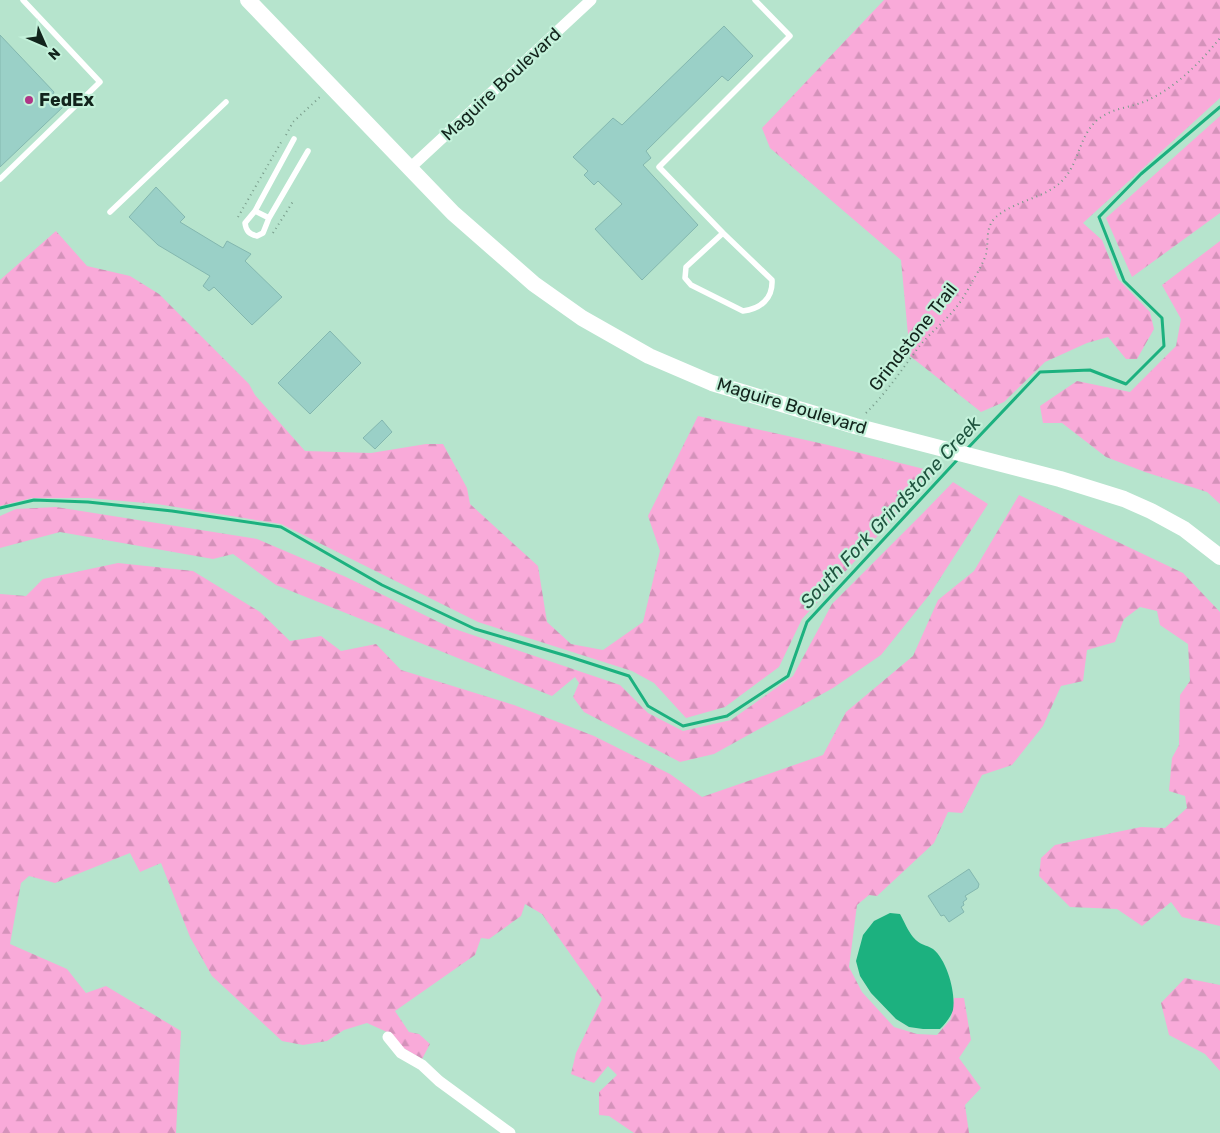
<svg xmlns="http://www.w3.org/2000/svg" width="1220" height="1133" font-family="Rubik,sans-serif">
<defs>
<pattern id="forest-firs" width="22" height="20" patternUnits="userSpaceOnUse" patternTransform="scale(1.25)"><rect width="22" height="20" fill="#f9aad9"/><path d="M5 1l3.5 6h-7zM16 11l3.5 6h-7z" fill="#d492ba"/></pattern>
</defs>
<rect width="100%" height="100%" fill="#b6e4cd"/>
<!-- forest -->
<path fill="url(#forest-firs)" d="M884 0H1220V98L1083 223 1102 240 1118 279 1150 312 1154 329 1137 359H1126L1108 337 1087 343 1045 362 1004 402 981 412 910 356 901 260 770 148 762 128Z
M1220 116V213L1132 277 1106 218Z
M56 231 87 266 130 276 159 294 249 384 255 395 305 451 371 453 426 444H443L467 488 470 504 538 566 547 622 571 644 603 650 643 622 660 551 648 516 698 416 828 445 936 472 802 619 779 667 725 707 686 718 654 683 632 671 478 622 281 524 157 504 88 498H32L0 506V280Z
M1220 241V504L1207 492 1145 472 1106 457 1062 423H1043L1040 406 1077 381 1130 392 1176 346 1181 319 1162 285Z
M953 482 988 504 930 594 881 655 833 688 714 754 680 762 584 712 573 697 579 683 575 677 552 696 276 585 233 554 213 559 60 532 0 548V516L16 509 56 507 257 539 346 577 449 627 620 685 648 713 683 731 731 720 793 676 832 604 924 512Z
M1019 495 1183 573 1220 612V926L1182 917 1171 902 1142 926 1117 909 1070 907 1039 876 1041 858 1055 845 1141 827 1165 828 1187 808 1185 796 1169 791 1172 758 1179 745 1180 695 1190 681 1188 644 1160 625 1157 611 1140 607 1124 619 1115 642 1087 650 1083 681 1061 686 1043 726 1012 765 982 775 962 813 948 812 934 843 877 896 869 895 857 905 849 967 862 992 894 1027 917 1034 937 1035 951 1019 954 998H964L971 1040 959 1058 981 1088 965 1105 969 1133H634L609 1116 599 1115V1092L617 1075 608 1066 594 1083 571 1074 576 1053 602 999 542 914 525 904 521 916 489 939 481 938 475 955 395 1011 409 1032 419 1034 430 1044 422 1059 400 1046 387 1032 367 1023 344 1030 327 1041 303 1045 282 1041 212 976 190 937 161 863 140 872 130 853 55 883 29 876 21 883 10 944 67 969 86 993 106 986 181 1031 176 1133H0V594L26 596 43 579 118 563 193 571 260 612 290 641 321 636 341 651 376 644 401 670 514 705 594 736 670 774 702 797 823 755 846 712 913 656 938 600 974 571Z
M1185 978 1220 985V1071L1205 1054 1169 1035 1161 1003Z"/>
<!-- water -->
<path fill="#1cb17f" d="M890 913 900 914C904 921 908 931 913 937 921 946 925 944 933 949 947 960 956 993 953 1010 951 1017 945 1024 940 1029H923L909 1027 896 1019 871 993 860 976 856 961 863 935 874 921Z"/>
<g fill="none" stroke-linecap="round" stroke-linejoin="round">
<!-- stream -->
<path stroke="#1cb17f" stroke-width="3" d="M967 449 1040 372 1090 370 1126 384 1164 346 1162 318 1124 281 1099 217 1141 174 1220 107
M0 508 34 500 88 502 172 511 281 527 382 585 475 629 567 656 629 676 648 706 683 726 727 716 788 676 807 622 958 459"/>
</g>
<!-- building -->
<path fill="#9ad0c7" stroke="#83b7af" d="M724 26 753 56 728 81 722 76 646 151 651 158 643 165 698 225 642 280 595 229 622 204 598 181 594 185 584 175 588 171 573 157 613 118 622 125Z
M0 35 54 92 53 94 64 106 0 167Z
M156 187 185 217 180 222 223 248 227 241 251 254 245 261 282 297 252 325 214 287 209 291 203 286 210 276 158 245 129 217Z
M330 331 361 363 310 414 278 383Z
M382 420 392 432 375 449 363 438Z
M969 869 979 884 978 888 965 896 967 899 963 902 964 905 961 907 964 912 949 922 944 915 941 916 928 896Z"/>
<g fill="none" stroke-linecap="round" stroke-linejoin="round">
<!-- path -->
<path stroke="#779a89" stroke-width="2" stroke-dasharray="1 4" stroke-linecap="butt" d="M286 135 293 122 321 96
M238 217 283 139
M273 233 294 200
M866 413C886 393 901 371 918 348 929 334 943 323 954 310 961 302 966 293 971 284 976 275 983 264 986 254 989 241 985 228 995 218 1013 201 1043 199 1061 182 1081 163 1078 131 1103 116 1115 108 1132 107 1146 101 1175 88 1200 63 1220 38"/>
<!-- lane -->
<path stroke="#fff" stroke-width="5.5" d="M294 139 255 211 269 218 308 151
M0 179 100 82 23 0
M255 211 245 223C246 231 249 234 257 236L263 233 269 218
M110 212 226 102
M723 233 686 267 685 278 691 285 743 311C761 309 773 298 772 280L723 233 659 167 790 36 755 0"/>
<!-- street -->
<path stroke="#fff" stroke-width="11" d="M410 168 591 0
M388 1037 401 1053 422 1065 439 1081 510 1133"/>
<!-- secondary -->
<path stroke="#fff" stroke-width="16" d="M248 0 453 213 534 284 582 318 649 356 712 383 855 426 1060 479 1124 499 1151 511 1184 529 1220 557"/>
</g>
<!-- markers -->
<circle fill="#b03587" stroke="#c3f1da" stroke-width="2" cx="29" cy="100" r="5"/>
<g text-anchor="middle" stroke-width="4.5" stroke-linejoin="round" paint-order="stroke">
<!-- street labels -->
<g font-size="18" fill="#12241c" stroke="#c3f1da">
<text transform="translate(501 84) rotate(-43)" y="6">Maguire Boulevard</text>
<text transform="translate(913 337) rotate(-52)" y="6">Grindstone Trail</text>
<text transform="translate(792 406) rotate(17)" y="6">Maguire Boulevard</text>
</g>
<!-- poi labels -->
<g font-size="18" font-weight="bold" fill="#12241c" stroke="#c3f1da" text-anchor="start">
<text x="39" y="106">FedEx</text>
</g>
<!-- water labels -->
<g font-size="19" font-style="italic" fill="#1f543f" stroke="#c3f1da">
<text transform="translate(890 512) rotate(-47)" y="7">South Fork Grindstone Creek</text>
</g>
</g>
<!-- north arrow -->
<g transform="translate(45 45) rotate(135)" stroke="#c3f1da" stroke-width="4" paint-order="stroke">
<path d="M0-4L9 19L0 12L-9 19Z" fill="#12241c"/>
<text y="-8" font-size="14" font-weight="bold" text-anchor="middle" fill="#12241c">N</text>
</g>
</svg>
